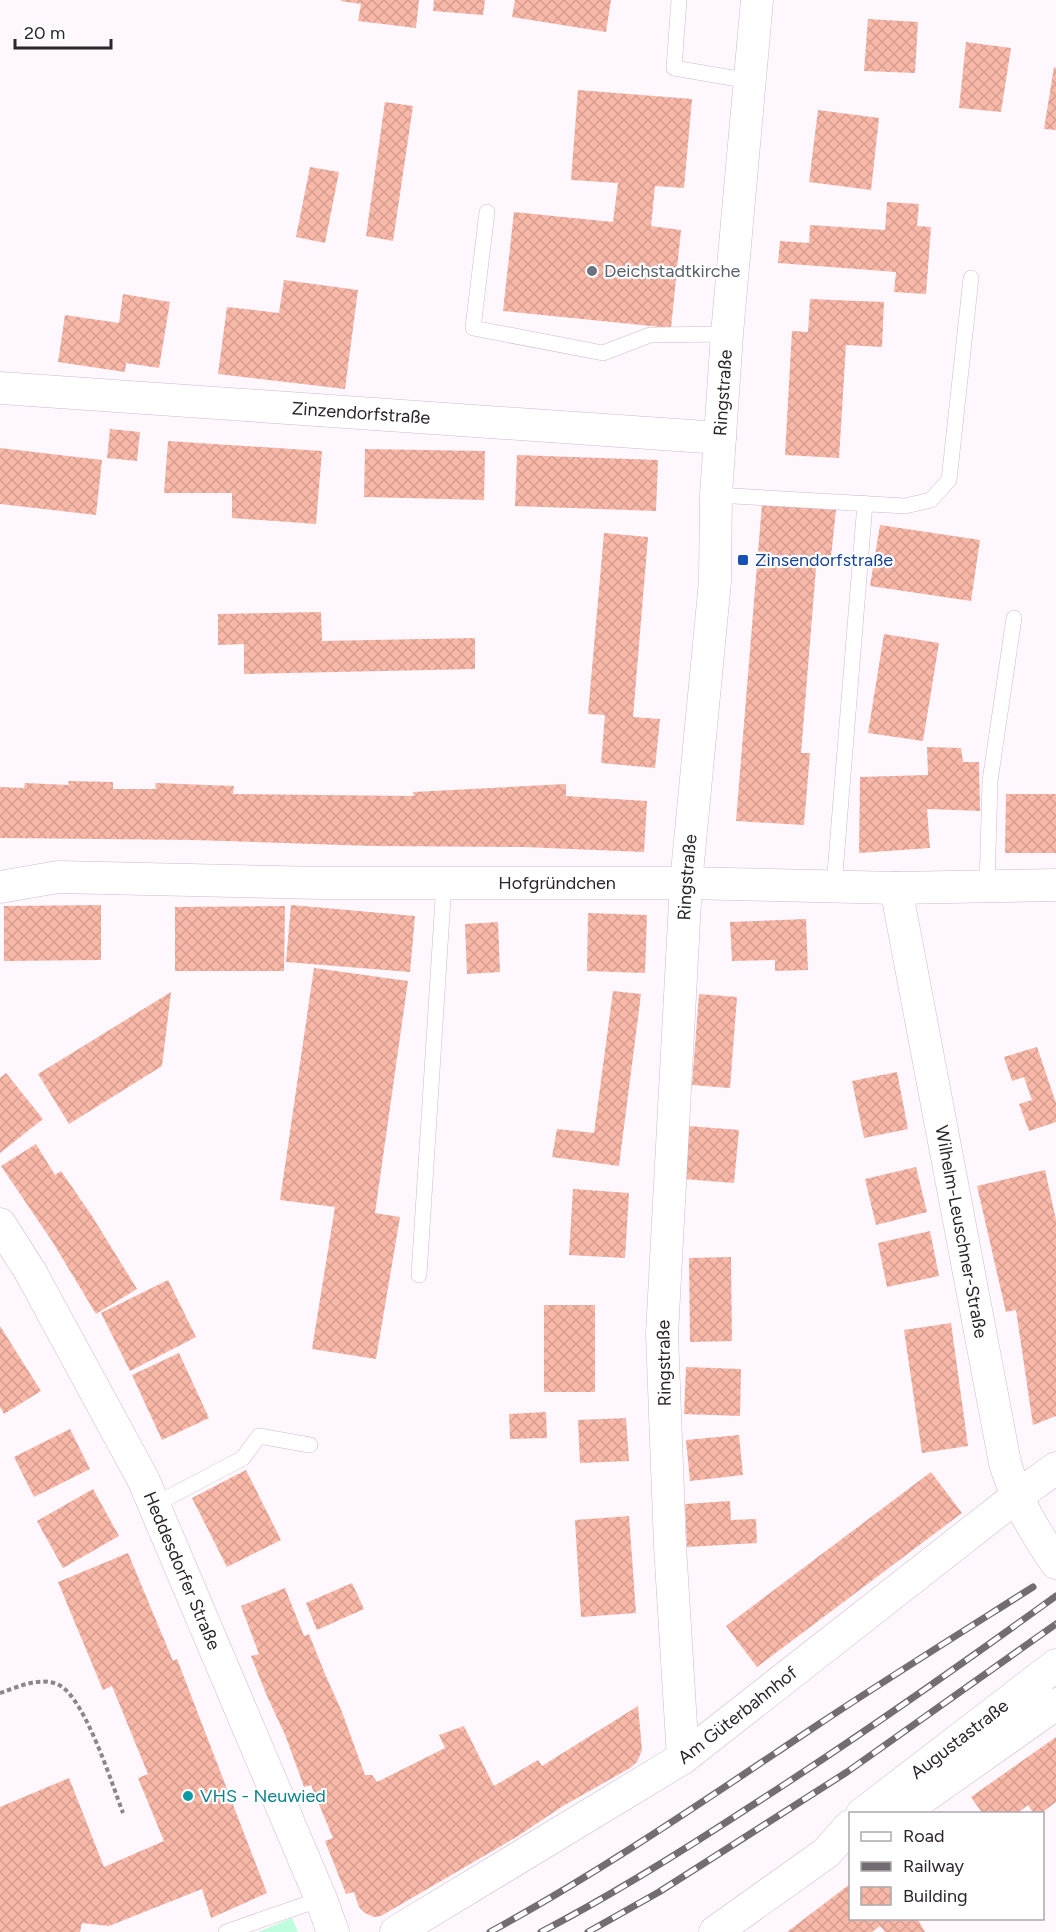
<svg xmlns="http://www.w3.org/2000/svg" width="1056" height="1932" font-family="Figtree,sans-serif">
<defs>
<pattern id="building-cross-hatch" width="8" height="8" patternUnits="userSpaceOnUse" patternTransform="scale(1.5)"><rect width="8" height="8" fill="#f8b8a8"/><path d="M0 0l8 8M0 8l8-8" fill="none" stroke="#d59e91"/></pattern>
</defs>
<rect width="100%" height="100%" fill="#fff7fe"/>
<!-- green -->
<path fill="#befdde" d="M292 1918 298 1932H258Z"/>
<!-- building -->
<path fill="url(#building-cross-hatch)" d="M341 0H419L416 28 358 21 361 4 341 1Z
M434 0H485L483 15 433 11Z
M515 0H611L606 32 512 17Z
M868 19 918 22 915 73 864 71Z
M966 42 1011 48 1001 112 959 108Z
M1054 67 1056 68V130L1044 129Z
M578 90 692 99 684 188 655 186 651 226 681 230 671 328 503 311 514 212 613 222 618 183 571 180Z
M385 102 413 106 393 241 366 236Z
M818 110 879 118 871 190 809 182Z
M310 167 339 172 325 243 296 237Z
M887 202 919 204 917 226 931 227 926 294 894 292 896 272 778 263 780 241 809 243 810 225 885 230Z
M284 280 358 290 345 389 218 374 227 307 279 313Z
M123 294 170 302 159 368 126 363 125 372 58 362 65 315 119 323Z
M810 299 884 302 882 347 846 345 839 458 785 455 792 331 808 332Z
M110 429 140 432 137 461 107 458Z
M168 441 322 451 316 524 232 518V493H164Z
M0 448 102 460 96 515 0 504Z
M365 449 485 451 484 500 364 497Z
M517 455 658 460 656 511 515 506Z
M762 504 836 510 831 557 817 556 801 753H810L804 825 736 821Z
M880 525 980 540 971 601 870 586Z
M604 533 648 537 633 717 660 719 655 768 601 763 605 715 588 714Z
M321 612 322 641 475 638V669L244 674V644L218 645V614Z
M884 634 939 643 923 741 868 733Z
M927 747 961 748 963 762H979L980 811 927 809 930 848 859 853 860 777 928 775Z
M68 781 113 782V789H156L155 783 234 786 233 794 414 796 413 792 566 784V796L647 801 644 852 524 847 372 846 194 840 0 838V787L24 788 25 783 69 785Z
M1006 794H1056V853H1005Z
M101 905V960L4 961V906Z
M291 905 415 916 410 972 286 962Z
M285 906 284 971H175V907Z
M588 913 647 915 645 973 587 971Z
M806 919 808 970 775 971V960L732 961 730 922Z
M498 922 500 972 467 974 465 924Z
M314 968 408 981 375 1213 400 1217 376 1359 312 1349 335 1207 280 1200Z
M613 991 641 994 619 1166 552 1157 557 1129 594 1133Z
M171 992 162 1066 69 1124 38 1074Z
M699 994 737 997 730 1088 692 1085Z
M1037 1047 1056 1103V1122L1029 1131 1019 1104 1032 1100 1024 1077 1012 1081 1004 1057Z
M897 1072 908 1129 864 1138 852 1081Z
M6 1073 43 1119 0 1153V1078Z
M689 1126 739 1130 734 1183 684 1179Z
M36 1144 55 1175 61 1171 92 1216 137 1289 96 1314 52 1241 1 1166Z
M916 1167 927 1212 876 1225 865 1179Z
M1045 1170 1056 1220V1416L1033 1425 1016 1310 1006 1312 977 1186Z
M573 1189 629 1193 625 1258 569 1255Z
M930 1231 939 1276 887 1287 878 1243Z
M731 1257 732 1341 690 1342 689 1258Z
M168 1280 196 1337 130 1371 101 1313Z
M544 1305H595V1392H544Z
M951 1323 968 1446 922 1453 904 1330Z
M0 1326 41 1391 4 1414 0 1407Z
M179 1353 209 1418 162 1440 132 1375Z
M686 1367 741 1369 740 1416 684 1414Z
M546 1412 547 1438 510 1439 509 1414Z
M626 1418 629 1461 580 1463 578 1420Z
M70 1429 90 1469 34 1497 14 1457Z
M739 1435 743 1475 690 1481 686 1440Z
M246 1470 281 1540 227 1567 192 1498Z
M931 1472 962 1513 757 1667 726 1626Z
M93 1489 119 1536 63 1568 37 1521Z
M730 1501 731 1520 756 1519 757 1543 687 1547 685 1504Z
M629 1516 636 1613 581 1617 575 1520Z
M128 1553 173 1661 177 1659 267 1893 211 1918 202 1889 109 1926 82 1923 80 1932H0V1807L69 1778 104 1867 164 1841 138 1778 148 1774 112 1686 103 1690 58 1582Z
M352 1583 364 1609 317 1630 306 1603Z
M285 1588 304 1636 309 1634 325 1674 342 1712 365 1775H372L377 1782 445 1748 439 1735 464 1726 494 1786 538 1760 542 1766 638 1706 642 1750 637 1762 630 1768 563 1806 518 1836 381 1916 374 1917 365 1913 359 1907 354 1892 346 1894 325 1841 333 1838 311 1785 304 1787 286 1737 267 1696 251 1656 259 1654 241 1606Z
M1056 1737V1802L1040 1814H1034L1028 1805 1016 1814H983L971 1797Z
M850 1884V1918H917L925 1932H885L880 1926 872 1932H787Z"/>
<g fill="none" stroke-linecap="round" stroke-linejoin="round">
<defs>
<path id="lane" d="M679 0 674 68 750 81
M487 212 473 328 603 353 650 335 727 334
M716 495 905 506 931 500 949 480 971 278
M834 886 865 503
M987 886 990 781 1014 618
M419 1275 444 883
M154 1505 243 1458 259 1436 310 1445
M226 1932 321 1899"/>
<g id="street">
<path id="s1" d="M0 388 720 438"/>
<path id="s2" d="M0 887 58 877 321 883H686L896 888 1056 885"/>
<path id="s3" d="M896 888 1005 1463C1016 1500 1034 1531 1056 1563"/>
<path id="s4" d="M0 1224 30 1271 143 1479 321 1899 333 1932"/>
<path id="s5" d="M683 1758 670 1546 662 1334 686 883 715 581 716 495 727 334 757 0"/>
<path id="s6" d="M862 1814 1056 1665"/>
<path d="M900 1814 1056 1704"/>
<path id="s7" d="M396 1932 683 1758 1016 1497 1056 1468"/>
<path d="M715 1932 826 1853 850 1826"/>
</g>
</defs>
<!-- lane casing -->
<use href="#lane" stroke="#cdbbcc" stroke-width="16"/>
<!-- street casing -->
<use href="#street" stroke="#cdbbcc" stroke-width="33"/>
<!-- path -->
<path stroke="#8c858c" stroke-width="4" stroke-dasharray="4.5 3" stroke-linecap="butt" d="M0 1693C18 1687 40 1676 59 1685 85 1698 112 1784 123 1813"/>
<!-- lane -->
<use href="#lane" stroke="#fff" stroke-width="15"/>
<!-- street -->
<use href="#street" stroke="#fff" stroke-width="32"/>
<defs>
<path id="rail" d="M490 1932C604 1870 711 1796 819 1724 890 1677 962 1632 1033 1587
M541 1932C612 1895 681 1852 748 1808 853 1741 955 1669 1056 1596
M588 1932 659 1892 847 1772 1056 1624"/>
</defs>
<!-- rail casing -->
<use href="#rail" stroke="#736c73" stroke-width="7"/>
<!-- rail -->
<use href="#rail" stroke="#fff" stroke-width="4.5" stroke-dasharray="14" stroke-linecap="butt"/>
</g>
<!-- markers -->
<circle fill="#6b7280" stroke="#fff" stroke-width="2" cx="592" cy="271" r="6"/>
<rect fill="#1a4fb4" stroke="#fff" stroke-width="2" x="737" y="554" width="12" height="12" rx="3"/>
<circle fill="#0f9aa8" stroke="#fff" stroke-width="2" cx="188" cy="1796" r="6"/>
<g text-anchor="middle" stroke-width="4.5" stroke-linejoin="round" paint-order="stroke">
<!-- worship labels -->
<g font-size="18" fill="#5b616d" stroke="#fff" text-anchor="start">
<text x="604" y="277">Deichstadtkirche</text>
</g>
<!-- street labels -->
<g font-size="18" fill="#2c252c" stroke="#fff">
<text dy="6" stroke="none"><textPath href="#s5" startOffset="1368">Ringstraße</textPath></text>
<text dy="6" stroke="none"><textPath href="#s1" startOffset="362">Zinzendorfstraße</textPath></text>
<text dy="6" stroke="none"><textPath href="#s5" startOffset="882">Ringstraße</textPath></text>
<text dy="6" stroke="none"><textPath href="#s2" startOffset="558">Hofgründchen</textPath></text>
<text dy="6" stroke="none"><textPath href="#s3" startOffset="350">Wilhelm-Leuschner-Straße</textPath></text>
<text transform="translate(664 1363) rotate(-91)" y="6">Ringstraße</text>
<text dy="6" stroke="none"><textPath href="#s4" startOffset="392">Heddesdorfer Straße</textPath></text>
<text dy="6" stroke="none"><textPath href="#s7" startOffset="405">Am Güterbahnhof</textPath></text>
<text dy="6" stroke="none"><textPath href="#s6" startOffset="123">Augustastraße</textPath></text>
</g>
<!-- transit labels -->
<g font-size="18" fill="#164399" stroke="#fff" text-anchor="start">
<text x="755" y="566">Zinsendorfstraße</text>
</g>
<!-- culture labels -->
<g font-size="18" fill="#0d838f" stroke="#fff" text-anchor="start">
<text x="200" y="1802">VHS - Neuwied</text>
</g>
</g>
<!-- legend -->
<rect x="849" y="1812" width="195" height="108" fill="#ffffff" stroke="#aba8ab" stroke-width="1.5"/>
<rect x="861" y="1832" width="30" height="9" fill="#ffffff" stroke="#aba8ab" stroke-width="1.5"/>
<text x="903" y="1842" font-size="18" fill="#2c252c">Road</text>
<rect x="861" y="1862" width="30" height="9" fill="#736c73" stroke="#aba8ab" stroke-width="1.5"/>
<text x="903" y="1872" font-size="18" fill="#2c252c">Railway</text>
<rect x="861" y="1887" width="30" height="18" fill="url(#building-cross-hatch)" stroke="#aba8ab" stroke-width="1.5"/>
<text x="903" y="1902" font-size="18" fill="#2c252c">Building</text>
<!-- scale -->
<path d="M15 39v9h96v-9" fill="none" stroke="#2c252c" stroke-width="3"/>
<text x="24" y="39" font-size="18" fill="#2c252c" stroke="#ffffff" stroke-width="4.5" paint-order="stroke">20 m</text>
</svg>
